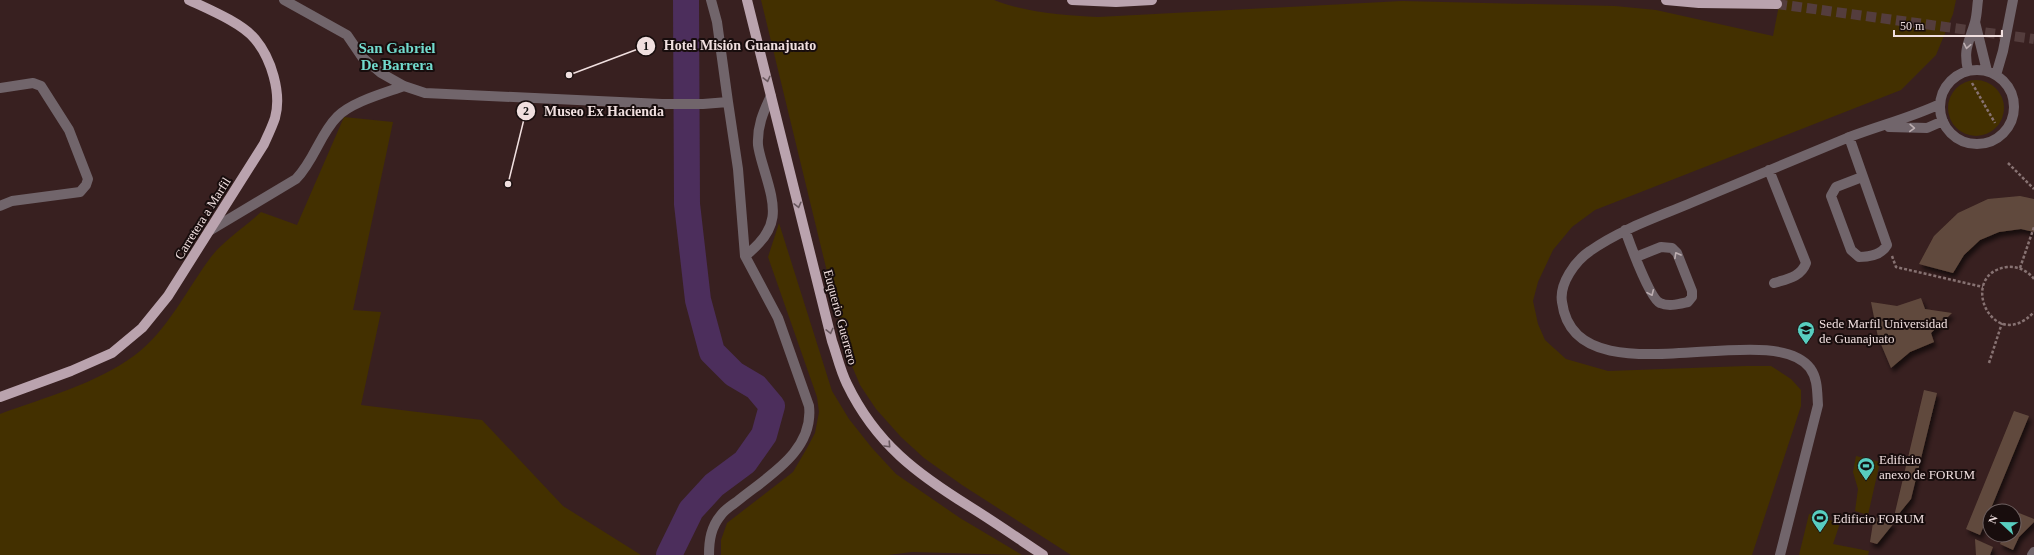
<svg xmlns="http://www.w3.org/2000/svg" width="2034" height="555" font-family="Georgia,serif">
<defs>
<filter id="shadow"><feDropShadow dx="2.5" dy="4.5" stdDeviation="2" flood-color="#0009"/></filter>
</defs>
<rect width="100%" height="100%" fill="#382020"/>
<!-- green -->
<path fill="#433000" d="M761 0H994C1028 13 1062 15 1098 17L1402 1 1615 6 1656 10 1773 36 1780 0H1956L1953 14 1936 55 1901 90 1595 210 1572 227 1553 250 1538 282 1533 301 1538 324 1545 340 1566 359 1608 371 1746 366H1771L1791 379 1801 390V406L1752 555H1071L962 485 924 458 901 437 876 409 860 385 847 354Z
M1948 108a28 28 0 1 1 56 0a28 28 0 1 1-56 0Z
M344 117 393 122 353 310 381 312 361 405 482 420 563 506 641 555H0V414C46 397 96 384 135 355 168 330 187 289 211 257 223 241 246 226 261 212L297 225Z
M779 223 832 391 849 419 872 448 896 474 960 518 1022 555 912 552 888 555H721V540L727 523 793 472 807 448 815 433 819 412 817 397 768 257Z
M1856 456 1880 462 1868 515 1855 511 1858 489 1853 472Z
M1809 514 1840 523 1833 544 1869 551 1868 555H1799Z"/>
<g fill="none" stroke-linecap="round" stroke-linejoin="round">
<!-- river -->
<path stroke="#4c2e5c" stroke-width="26" d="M669 555 691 510 714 485 745 462 764 435 772 406 756 387 734 374 712 352 698 300 687 204 686 0"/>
</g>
<!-- building -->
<path fill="#614a3d" filter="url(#shadow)" d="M2020 196 2034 199V232L2021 229 1999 232 1980 240 1964 255 1953 273 1919 264 1934 236 1958 213 1988 199Z
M1921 298 1925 309 1952 313 1931 333 1934 342 1910 352 1891 368 1878 337 1871 302 1897 306Z
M1924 390 1937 393 1911 499 1893 521Z
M2014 411 2029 416 1980 535 1966 529Z
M2014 511 2034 519V522L2019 537 2013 550 2000 544 2004 535H2014Z
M1874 517 1894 523 1877 544 1870 542Z
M1975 539 1993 547 1990 555H1976Z"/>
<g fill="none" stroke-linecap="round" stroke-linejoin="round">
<!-- major-tunnel -->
<path stroke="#543d3d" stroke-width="10" stroke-dasharray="10 5" stroke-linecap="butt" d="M1777 4 2034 39"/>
<!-- path -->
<path stroke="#877272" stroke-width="2.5" stroke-dasharray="3 2" stroke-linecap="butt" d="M1972 83 1995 123
M2008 163 2034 189
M1892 256 1896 267 1983 287
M2020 268 2034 227
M2034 279C2028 271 2018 266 2007 267 1956 274 1993 356 2034 312
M1989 363 2002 323"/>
<!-- minor -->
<path stroke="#71656b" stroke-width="10" d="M284 0 347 35 362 57 381 73 404 86 425 93 662 104H703L728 102
M1975 22 1987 71
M1940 107a37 37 0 1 1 74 0a37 37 0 1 1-74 0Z
M1968 71C1963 48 1969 43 1975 22 1977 15 1977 7 1978 0
M1996 75 2003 51 2013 0
M0 88 33 83 41 86 69 130 88 179 86 185 80 192 12 201 0 206
M1889 127 1927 128 1943 121
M1849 137 1887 245C1882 254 1870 257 1859 257L1851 250 1831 196 1836 187 1862 177
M1769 170 1806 263C1801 277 1787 279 1774 283
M1625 230C1630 244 1650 299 1660 303 1669 307 1679 304 1688 302L1692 297V291L1677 253 1672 248 1661 247 1636 257
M209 231 296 179C314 161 320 134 337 117 351 102 385 93 404 86
M745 256C781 228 776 209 764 169 762 162 759 153 758 145 757 127 763 112 771 96
M709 555C709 540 711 527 721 515 725 509 734 504 740 499 770 475 814 450 809 406L778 318 745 256 738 169 728 102 717 22 711 0
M1780 555 1818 405C1817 392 1818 379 1810 368 1769 315 1575 404 1562 302 1559 284 1575 261 1590 251 1621 229 1658 217 1693 202 1744 181 1796 159 1847 138 1878 126 1910 118 1940 104
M2032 555 2034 552"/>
<!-- major -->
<path stroke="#baa3ae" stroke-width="10" d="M747 0 832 341C837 355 840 370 847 384 876 444 917 474 972 508 996 523 1019 539 1043 555
M1072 0 1116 2 1152 0
M1666 0 1699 3 1777 4
M0 397 71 371 112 353 142 328 168 296 264 144C268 135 272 127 275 118 282 93 271 58 255 39 242 23 208 9 189 0"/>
</g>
<!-- one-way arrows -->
<defs><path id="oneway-chevron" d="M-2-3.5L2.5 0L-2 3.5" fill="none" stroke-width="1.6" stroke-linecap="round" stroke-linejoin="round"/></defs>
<g stroke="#bdaeb1">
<use href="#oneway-chevron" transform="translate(1967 46) rotate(101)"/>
<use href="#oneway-chevron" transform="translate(1912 128) rotate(2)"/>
<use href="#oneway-chevron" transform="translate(1677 255) rotate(-119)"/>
<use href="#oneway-chevron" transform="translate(1651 293) rotate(66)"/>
</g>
<g stroke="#69585e">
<use href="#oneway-chevron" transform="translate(767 79) rotate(76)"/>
<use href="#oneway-chevron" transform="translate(798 205) rotate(76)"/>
<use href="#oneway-chevron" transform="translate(830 331) rotate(76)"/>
<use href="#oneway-chevron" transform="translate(888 445) rotate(47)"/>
</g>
<!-- icons -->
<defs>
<symbol id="university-pin" viewBox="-11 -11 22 30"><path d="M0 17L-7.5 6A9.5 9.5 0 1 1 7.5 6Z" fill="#58cec0" stroke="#180d0d"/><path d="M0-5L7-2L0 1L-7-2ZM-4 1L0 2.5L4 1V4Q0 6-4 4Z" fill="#111"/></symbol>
<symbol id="stadium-pin" viewBox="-11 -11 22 30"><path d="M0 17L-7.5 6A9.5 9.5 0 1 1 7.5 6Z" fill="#58cec0" stroke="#180d0d"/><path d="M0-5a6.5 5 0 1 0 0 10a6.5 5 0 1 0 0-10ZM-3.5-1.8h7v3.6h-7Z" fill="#111"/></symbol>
</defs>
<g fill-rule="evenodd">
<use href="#university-pin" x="1796" y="320" width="20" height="27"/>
<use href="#stadium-pin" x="1856" y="456" width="20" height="27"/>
<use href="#stadium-pin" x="1810" y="508" width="20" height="27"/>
</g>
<g text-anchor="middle" stroke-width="4" stroke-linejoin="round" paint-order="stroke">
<!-- street labels -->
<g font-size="13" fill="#f0dfdf" stroke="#180d0d">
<text transform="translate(202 218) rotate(-58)" y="5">Carretera a Marfil</text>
<text transform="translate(841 317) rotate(75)" y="5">Euquerio Guerrero</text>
</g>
<!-- poi labels -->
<g font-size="13" fill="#f0dfdf" stroke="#180d0d" text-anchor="start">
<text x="1819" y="328">Sede Marfil Universidad<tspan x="1819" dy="15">de Guanajuato</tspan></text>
<text x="1879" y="464">Edificio<tspan x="1879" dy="15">anexo de FORUM</tspan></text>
<text x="1833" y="523">Edificio FORUM</text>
</g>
<!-- quarter labels -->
<g font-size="15" font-weight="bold" fill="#72dbce" stroke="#180d0d">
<text x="397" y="53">San Gabriel<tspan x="397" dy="17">De Barrera</tspan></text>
</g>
</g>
<!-- callouts -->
<path fill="none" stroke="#f0dfdf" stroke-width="1.5" d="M569 75L646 46M508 184L526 111"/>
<g fill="#f0dfdf" stroke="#180d0d" stroke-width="1.5">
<circle cx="569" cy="75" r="4"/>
<circle cx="508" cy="184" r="4"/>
<circle cx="646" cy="46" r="10"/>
<circle cx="526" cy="111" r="10"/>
</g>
<g font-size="12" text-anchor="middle" font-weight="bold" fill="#111">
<text x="646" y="50">1</text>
<text x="526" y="115">2</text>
</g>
<g font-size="14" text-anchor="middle" font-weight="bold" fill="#f0dfdf" stroke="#180d0d" stroke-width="4" stroke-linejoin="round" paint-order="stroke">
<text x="740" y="50">Hotel Misión Guanajuato</text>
<text x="604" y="116">Museo Ex Hacienda</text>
</g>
<!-- north arrow -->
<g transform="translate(2002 523) rotate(292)"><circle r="19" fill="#180d0d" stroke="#6e6161"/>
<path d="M0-3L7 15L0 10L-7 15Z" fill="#58cec0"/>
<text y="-6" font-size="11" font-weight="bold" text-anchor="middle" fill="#f0dfdf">N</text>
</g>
<!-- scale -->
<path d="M1894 30v6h108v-6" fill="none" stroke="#f0dfdf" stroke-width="2"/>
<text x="1900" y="30" font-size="12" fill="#f0dfdf" stroke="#180d0d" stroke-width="3" paint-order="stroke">50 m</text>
</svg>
